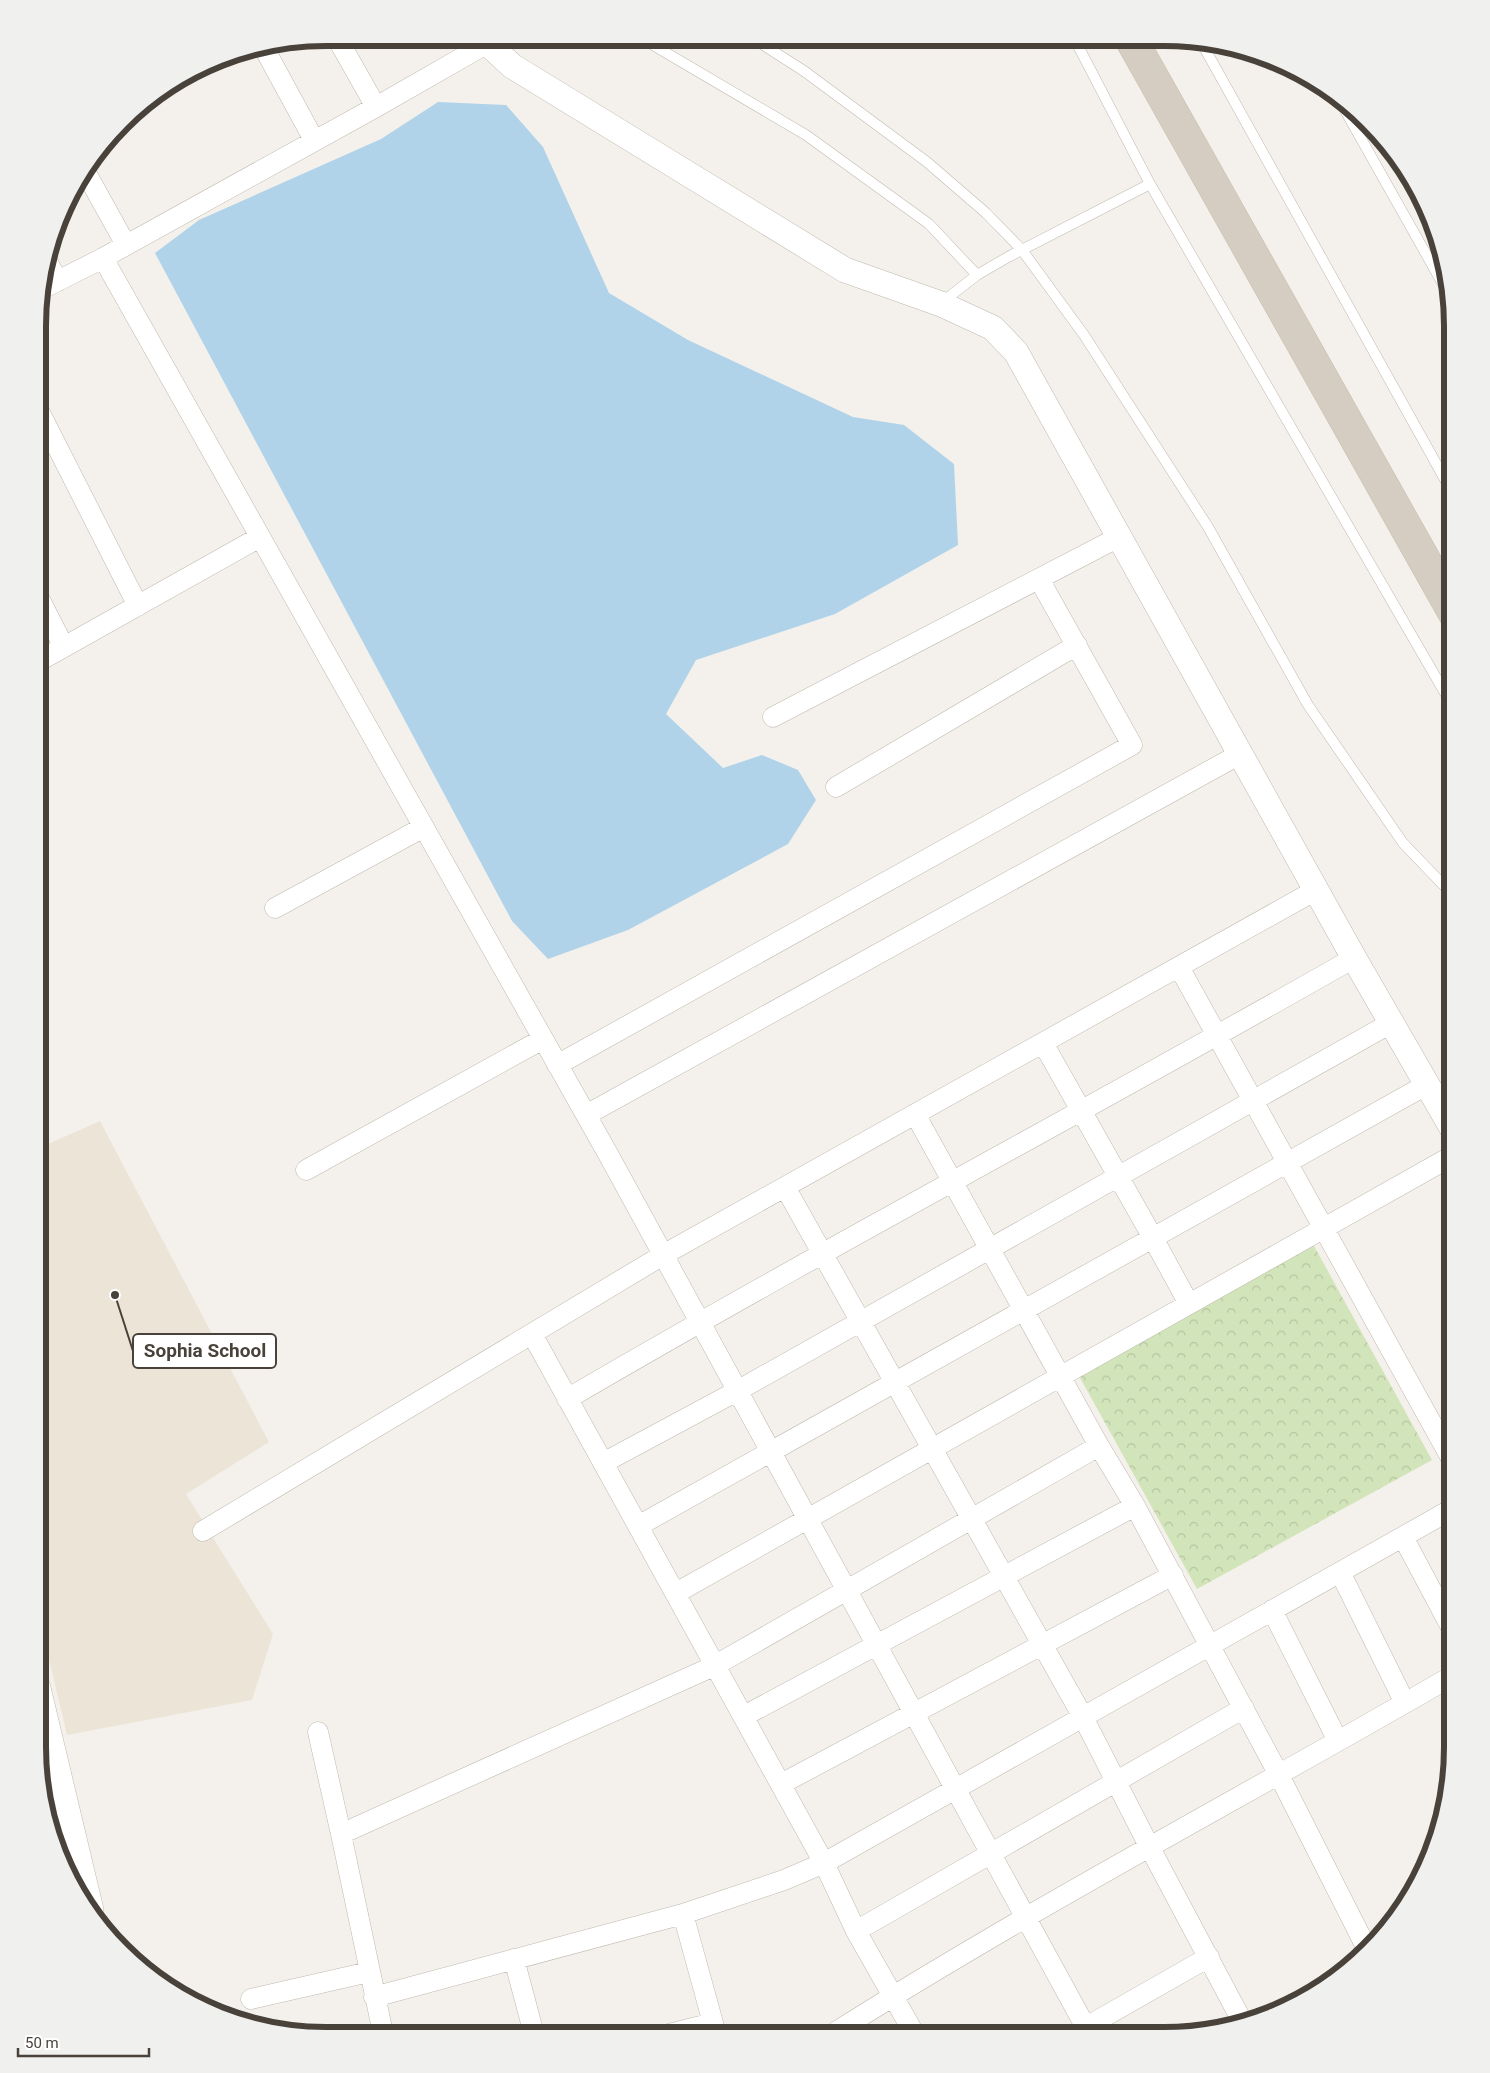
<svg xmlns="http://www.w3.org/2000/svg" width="1490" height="2073" font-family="Roboto,sans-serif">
<defs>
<pattern id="forest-crowns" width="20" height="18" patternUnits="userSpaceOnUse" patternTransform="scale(1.25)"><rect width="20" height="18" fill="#d2e4b9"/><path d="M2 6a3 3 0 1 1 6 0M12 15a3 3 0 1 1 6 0" fill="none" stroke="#b6c5a0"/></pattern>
</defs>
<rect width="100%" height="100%" fill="#f4f1ec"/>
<!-- education -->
<path fill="#ece5d7" d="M100 1121 269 1442 186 1494 273 1634 252 1700 67 1735 38 1613 39 1148Z"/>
<!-- forest -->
<path fill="url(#forest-crowns)" d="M1308 1235 1432 1460 1197 1589 1073 1365Z"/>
<!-- water -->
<path fill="#b0d3e9" d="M438 102 506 105 543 147 609 293 688 340 853 417 904 425 954 464 958 545 835 614 696 660 666 714 723 768 762 755 798 770 816 800 788 844 628 930 548 959 512 921 155 253 199 220 381 139Z"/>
<!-- building -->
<path fill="#d5cdc2" stroke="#cfc5b6" d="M1113 40H1150L1452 576V642Z"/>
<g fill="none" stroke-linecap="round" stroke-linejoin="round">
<defs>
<path id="service" d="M641 38 806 135 929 224 977 275
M754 39 804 71 927 162 986 213 1022 250 1084 335 1208 527 1308 705 1403 843 1452 894
M1075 40 1150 184 1452 705
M1200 40 1452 492
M1337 96 1448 293
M941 303 977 275 1008 257 1150 184"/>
<path id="minor" d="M337 38 376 107
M264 48 314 140
M85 171 126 245
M103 258 608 1154 1090 2035
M48 263 58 281
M40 290 103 258 376 107 486 44
M40 413 138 606
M39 598 64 647
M39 661 260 537
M773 717 1119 537
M836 787 1077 645
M275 908 424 827
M1179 967 1452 1460
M1043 1043 1153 1238 1189 1304
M557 1065 1132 745 1039 579
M915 1114 1099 1446 1135 1506 1279 1775 1367 1949
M586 1115 1240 754
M306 1170 543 1039
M785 1187 1083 1717 1149 1846 1243 2023
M532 1334 824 1863 856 1931 915 2035
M567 1399C827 1247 1093 1107 1354 958
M603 1463 737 1391 1391 1023
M638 1526 1426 1085
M203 1531 663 1255 1316 890
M1403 1537 1452 1629
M1340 1572 1405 1703
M676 1593 1452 1156
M1272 1610 1338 1741
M744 1716 1135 1506
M318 1732 341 1834 383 2033
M781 1784 1173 1575
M341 1834 714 1666 1099 1446
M856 1931 1244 1708
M514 1959 534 2034
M374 1997 683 1914 784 1880 824 1863 1452 1509
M251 1999 369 1972
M669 2034 713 2023 683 1914
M831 2035C1033 1907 1245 1796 1452 1676
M1072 2035 1209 1957"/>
<path id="tertiary" d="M482 38 512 66 845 270 941 304 993 328 1016 352 1354 958 1452 1128
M38 1688 91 1910"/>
</defs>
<!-- service casing -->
<use href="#service" stroke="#bfb9af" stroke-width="11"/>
<!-- minor casing -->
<use href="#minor" stroke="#bfb9af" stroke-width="21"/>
<!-- tertiary casing -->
<use href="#tertiary" stroke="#bfb9af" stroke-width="26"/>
<!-- service -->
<use href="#service" stroke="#fff" stroke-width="10"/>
<!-- minor -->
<use href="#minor" stroke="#fff" stroke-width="20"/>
<!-- tertiary -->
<use href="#tertiary" stroke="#fff" stroke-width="25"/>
</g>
<!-- crop -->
<path d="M0 0H1490V2073H0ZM326 46H1164A280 280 0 0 1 1444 326V1747A280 280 0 0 1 1164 2027H326A280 280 0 0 1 46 1747V326A280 280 0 0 1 326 46Z" fill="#f0f0ef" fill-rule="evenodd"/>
<path fill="none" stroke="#48423a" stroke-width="6" d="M326 46H1164A280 280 0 0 1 1444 326V1747A280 280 0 0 1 1164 2027H326A280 280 0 0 1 46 1747V326A280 280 0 0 1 326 46Z"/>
<!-- callouts -->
<path fill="none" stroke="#48423a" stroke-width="2" d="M115 1295L133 1351"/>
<circle fill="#48423a" stroke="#fff" stroke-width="2" cx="115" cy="1295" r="5"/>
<rect fill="#fff" stroke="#48423a" stroke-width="2" x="133" y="1334" width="143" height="34" rx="5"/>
<g font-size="19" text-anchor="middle" font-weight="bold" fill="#48423a">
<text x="205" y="1357">Sophia School</text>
</g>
<!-- scale -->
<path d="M18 2048v8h131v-8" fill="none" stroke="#48423a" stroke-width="2.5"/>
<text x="25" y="2048" font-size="15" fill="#48423a" stroke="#ffffff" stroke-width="4" paint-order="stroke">50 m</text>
</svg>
